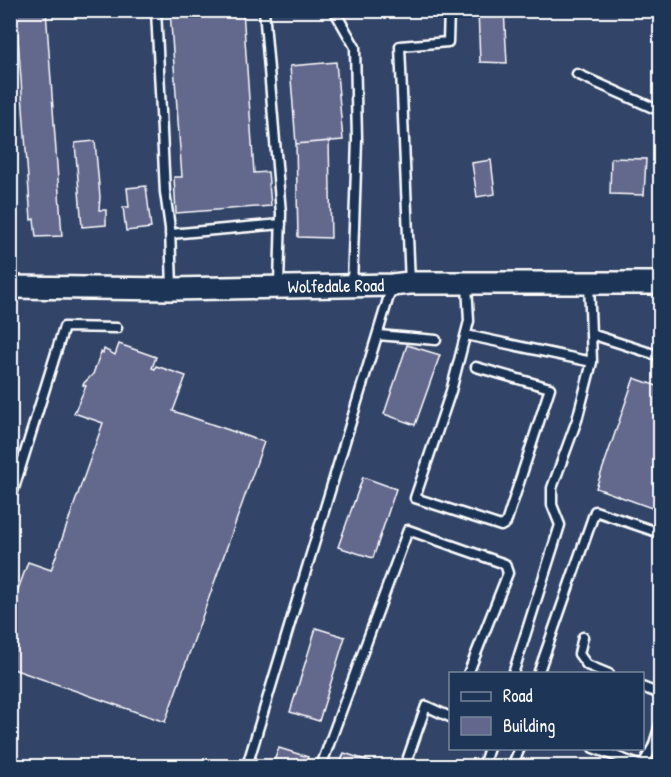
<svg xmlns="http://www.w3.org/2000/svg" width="671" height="777" font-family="'Patrick Hand',sans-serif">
<rect width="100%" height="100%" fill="#324467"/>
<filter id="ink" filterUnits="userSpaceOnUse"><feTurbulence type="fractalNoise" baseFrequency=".0167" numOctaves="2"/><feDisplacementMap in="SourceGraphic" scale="12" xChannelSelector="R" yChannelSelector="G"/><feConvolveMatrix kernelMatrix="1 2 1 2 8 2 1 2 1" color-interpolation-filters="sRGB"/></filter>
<g filter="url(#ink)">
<!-- building -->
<path fill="#63678d" stroke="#fff" stroke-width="1.5" d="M16 10H46L62 236 36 237 34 219 31 220Z
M170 10H243L254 173 268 172 271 206 176 213 174 177H182Z
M478 10H504L507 63 480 62Z
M336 62 343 140 296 144 290 66Z
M95 141 100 197 99 210H106V225L82 227 75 143Z
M329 141 331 238 298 237 296 144Z
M611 158 646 159 644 195 610 194Z
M10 159 16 234H10Z
M491 160 495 194 477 197 472 163Z
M146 186 151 228 126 231 123 207H129L127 188Z
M119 344 156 357 152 368 155 369 156 366 186 376 173 411 264 442 165 722 10 668V612L28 562 51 570 103 423 74 413 86 386 83 385 84 383 93 374 101 352 103 353 104 349 115 355Z
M407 345 440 355 415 425 384 414Z
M634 378 660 387V511L596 488Z
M363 477 396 489 373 558 338 547Z
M316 628 345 637 319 721 290 712Z
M279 748 308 757 305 766H272Z
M344 753 384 766H339Z"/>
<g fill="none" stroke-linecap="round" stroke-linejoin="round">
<defs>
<path id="service" d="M156 10 165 192 170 228 172 288
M264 10 281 213 279 285
M334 10 355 47 357 140 352 285
M577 74 660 111
M170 234 281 224
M10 247H11
M410 283 400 46 448 42 449 10
M589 283 591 334 660 356
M467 284 469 321 451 391 415 498 501 526 506 523 550 388 476 367
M378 335 436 340
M466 335 592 362
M10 501 64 327 117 328
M583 637 579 654 587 665 609 674
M513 674 560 525 552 505V488L577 420 592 362 591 334
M538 674 595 511 660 533
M642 687 660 694
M593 748 642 766
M485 763 493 766
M247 766 392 286
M321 766 408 530 505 564 508 573 468 674
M405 766 426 706 450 717
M483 766 489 748
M512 766 520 748
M642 766 653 747 660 725"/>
<g id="tertiary">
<path id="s1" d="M10 287 172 289 392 285 410 283H660"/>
</g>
</defs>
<!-- service casing -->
<use href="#service" stroke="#fff" stroke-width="13"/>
<!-- tertiary casing -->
<use href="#tertiary" stroke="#fff" stroke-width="26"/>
<!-- service -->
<use href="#service" stroke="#1d3557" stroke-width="8"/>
<!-- tertiary -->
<use href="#tertiary" stroke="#1d3557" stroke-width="21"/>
</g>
</g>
<g text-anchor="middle" stroke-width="4.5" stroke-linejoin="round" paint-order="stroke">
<!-- street labels -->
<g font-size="18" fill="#fff" stroke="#1d3557">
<text dy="6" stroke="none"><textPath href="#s1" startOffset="326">Wolfedale Road</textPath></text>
</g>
</g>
<!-- margin -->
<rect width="671" height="777" fill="none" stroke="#1d3557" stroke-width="36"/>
<rect x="18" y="18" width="635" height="741" fill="none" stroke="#fff" stroke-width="2" filter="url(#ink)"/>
<!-- legend -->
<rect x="449" y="672" width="195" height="78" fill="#1d3557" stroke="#77869a" stroke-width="1.5"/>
<rect x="461" y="692" width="30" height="9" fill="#1d3557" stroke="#77869a" stroke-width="1.5"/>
<text x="503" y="702" font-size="18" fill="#ffffff">Road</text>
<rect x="461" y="717" width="30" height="18" fill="#63678d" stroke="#77869a" stroke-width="1.5"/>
<text x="503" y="732" font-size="18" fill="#ffffff">Building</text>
</svg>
